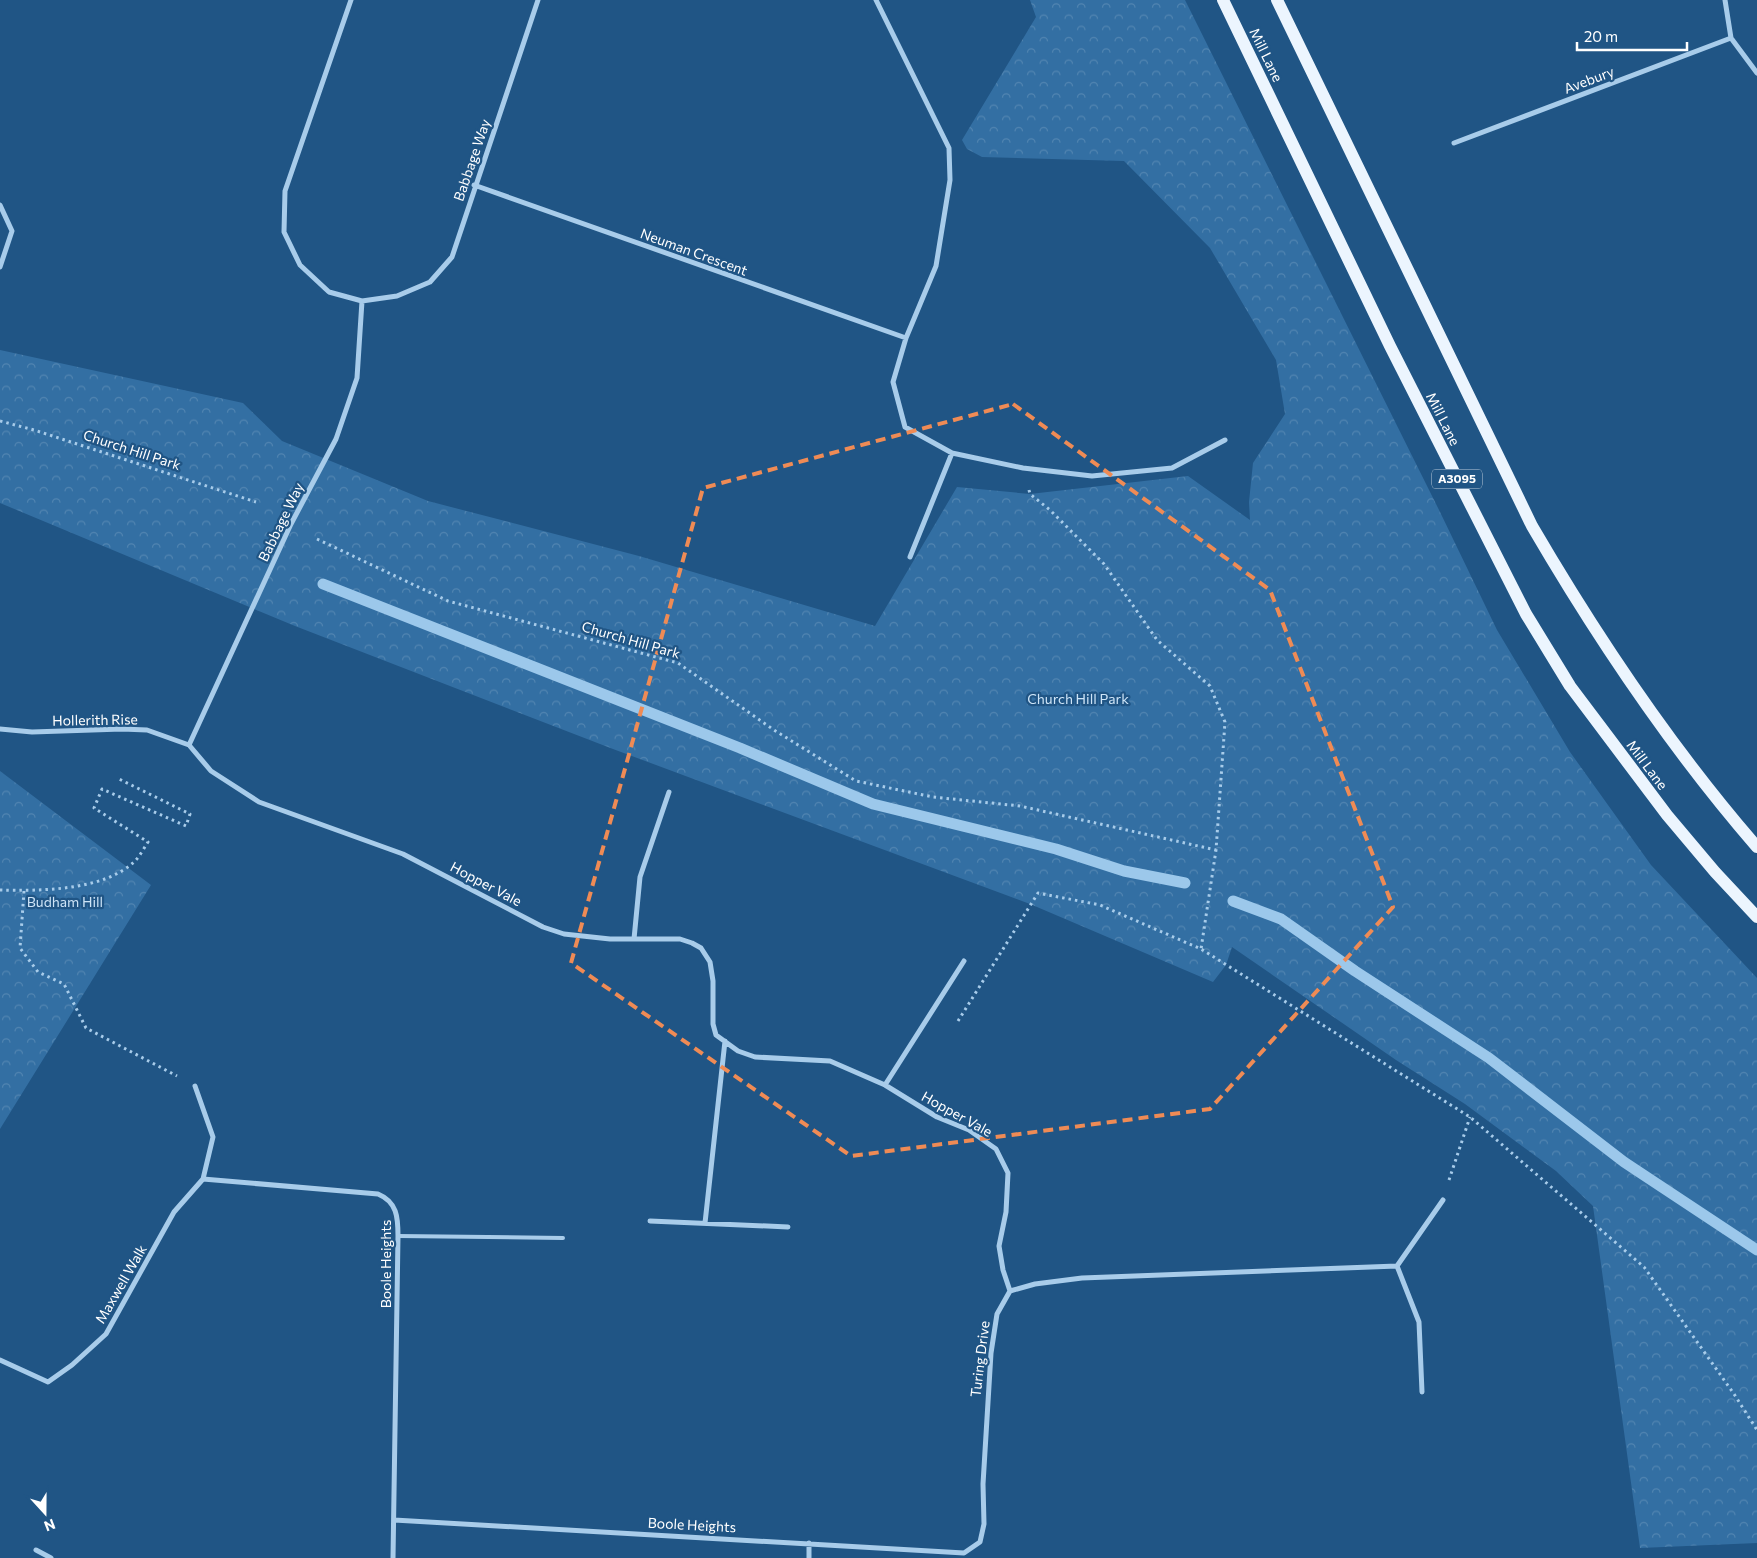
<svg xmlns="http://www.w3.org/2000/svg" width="1757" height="1558" font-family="Commissioner,sans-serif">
<defs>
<pattern id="forest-crowns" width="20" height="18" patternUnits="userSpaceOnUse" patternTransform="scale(1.25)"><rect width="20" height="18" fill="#336fa3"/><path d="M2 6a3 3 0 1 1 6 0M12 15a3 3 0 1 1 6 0" fill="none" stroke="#5285b1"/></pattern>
</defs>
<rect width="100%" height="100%" fill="#205585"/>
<!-- forest -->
<path fill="url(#forest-crowns)" d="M1030 0H1185L1440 512 1497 630 1570 752 1651 865 1757 978V1543L1640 1548 1593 1206 1556 1171 1465 1104 1396 1060 1232 947 1226 965 1213 982 1030 904 613 749 295 626 0 503V350L243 403 282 441 428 501 639 556 875 626 957 487 1030 494 1188 476 1250 520 1249 502 1253 463 1285 414 1276 360 1210 248 1124 161 982 157 967 149 962 140 1036 17Z
M0 771 151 885 0 1129Z"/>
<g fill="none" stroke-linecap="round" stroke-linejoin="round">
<!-- stream -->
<path stroke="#9cc8eb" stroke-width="11" d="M323 584 740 748 873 804 1056 849 1124 871 1185 883
M1233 901 1281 919 1355 971 1489 1058 1624 1162 1757 1250"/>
<!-- path -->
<path stroke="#a8ccea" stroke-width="3" stroke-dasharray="2.5 4" stroke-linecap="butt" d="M0 421 34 430 256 502
M1029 490 1030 494 1050 510 1104 564 1157 640 1210 686 1225 722 1216 850 1201 949
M317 539 448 601 678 663 774 730 856 781 933 797 1020 806 1216 850
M0 890C40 891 104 891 135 861 140 856 144 848 148 842L94 808 102 789 186 826 190 814 119 779
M24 891 20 948 38 972 64 984 86 1028 177 1076
M958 1021 1038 893 1100 905 1201 949 1470 1117 1644 1267 1734 1394 1757 1430
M1449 1180 1470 1117"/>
<!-- lane -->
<path stroke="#a8ccea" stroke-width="4" d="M398 1236 563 1238"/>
<!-- street -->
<path stroke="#a8ccea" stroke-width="5" d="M351 0 285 191 284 232 300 265 329 292 362 301 397 296 430 282 452 257 538 0
M1725 0 1731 38 1757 73
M1454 143 1731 38
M474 185 906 338 936 266 950 180 949 148 876 0
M0 205 12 231 0 267
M906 338 893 382 905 427 952 453 1023 468 1092 476 1172 468 1225 440
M910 557 952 453
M0 729 32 732 122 729 147 730 189 745
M189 745 211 771 259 802 403 854 543 927 564 934 610 939H680L692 943 701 948 710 962 713 981V1024L716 1035 738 1051 755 1057 830 1061 885 1085 937 1117 969 1130 996 1149 1008 1173 1006 1212 999 1246 1003 1270 1010 1291
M189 745 291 524 336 439 357 378 362 301
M634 939 640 877 669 792
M885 1085 964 961
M195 1086 213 1137 203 1179
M650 1221 788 1227
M705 1223 725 1041
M0 1360 48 1382 72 1365 106 1334 174 1212 203 1179 378 1194C397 1202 398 1217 398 1236L393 1558
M1422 1392 1419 1322 1397 1266 1443 1200
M394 1520 964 1553 980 1542 984 1524 983 1484 991 1353 997 1314 1010 1291 1035 1284 1082 1278 1397 1266
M36 1550 51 1558
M809 1558V1543"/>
<!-- primary -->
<path stroke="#ecf5fe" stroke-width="12" d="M1223 0 1390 346 1526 614 1570 686 1667 815 1715 872 1757 917
M1277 0 1532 526C1598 639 1671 748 1757 847"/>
</g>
<!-- marked area -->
<path fill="none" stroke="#ef8b55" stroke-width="4" stroke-dasharray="10 6" stroke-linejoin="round" d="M1013 404 1270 590 1393 907 1210 1109 851 1156 571 963 703 488Z"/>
<g text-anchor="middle" stroke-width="4.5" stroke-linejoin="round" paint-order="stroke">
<!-- shield labels -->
<rect fill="#205585" stroke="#bcccda" stroke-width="1" x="1432" y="469.5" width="50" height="19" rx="4"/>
<g font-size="12" font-weight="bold" fill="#fff">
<text x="1457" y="483">A3095</text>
</g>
<!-- street labels -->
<g font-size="14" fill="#fff" stroke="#205585">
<text transform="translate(1266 55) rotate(64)" y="5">Mill Lane</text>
<text transform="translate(1589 80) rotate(-21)" y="5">Avebury</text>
<text transform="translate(472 160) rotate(-71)" y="5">Babbage Way</text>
<text transform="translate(694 252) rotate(20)" y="5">Neuman Crescent</text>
<text transform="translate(1443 419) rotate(63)" y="5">Mill Lane</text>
<text transform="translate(132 450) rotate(18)" y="5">Church Hill Park</text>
<text transform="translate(281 522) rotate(-64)" y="5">Babbage Way</text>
<text transform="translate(631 640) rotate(16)" y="5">Church Hill Park</text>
<text transform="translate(95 720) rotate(-1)" y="5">Hollerith Rise</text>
<text transform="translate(1647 765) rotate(53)" y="5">Mill Lane</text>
<text transform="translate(486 884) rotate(28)" y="5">Hopper Vale</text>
<text transform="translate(957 1114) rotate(29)" y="5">Hopper Vale</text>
<text transform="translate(386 1264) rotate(-90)" y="5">Boole Heights</text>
<text transform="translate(121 1284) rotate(-60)" y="5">Maxwell Walk</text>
<text transform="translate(980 1359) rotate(-83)" y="5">Turing Drive</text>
<text transform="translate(692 1525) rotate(3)" y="5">Boole Heights</text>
</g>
<!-- park labels -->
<g font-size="14" fill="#cde4f7" stroke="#205585">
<text x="1078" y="704">Church Hill Park</text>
<text x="65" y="907">Budham Hill</text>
</g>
</g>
<!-- north arrow -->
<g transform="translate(45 1513) rotate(159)" stroke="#205585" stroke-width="4" paint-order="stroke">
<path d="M0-4L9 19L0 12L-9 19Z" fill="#ffffff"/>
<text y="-8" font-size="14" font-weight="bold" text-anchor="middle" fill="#ffffff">N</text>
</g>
<!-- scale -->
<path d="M1577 42v8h110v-8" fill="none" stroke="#ffffff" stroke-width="2.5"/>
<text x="1584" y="42" font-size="15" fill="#ffffff" stroke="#205585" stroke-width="4" paint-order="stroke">20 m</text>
</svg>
